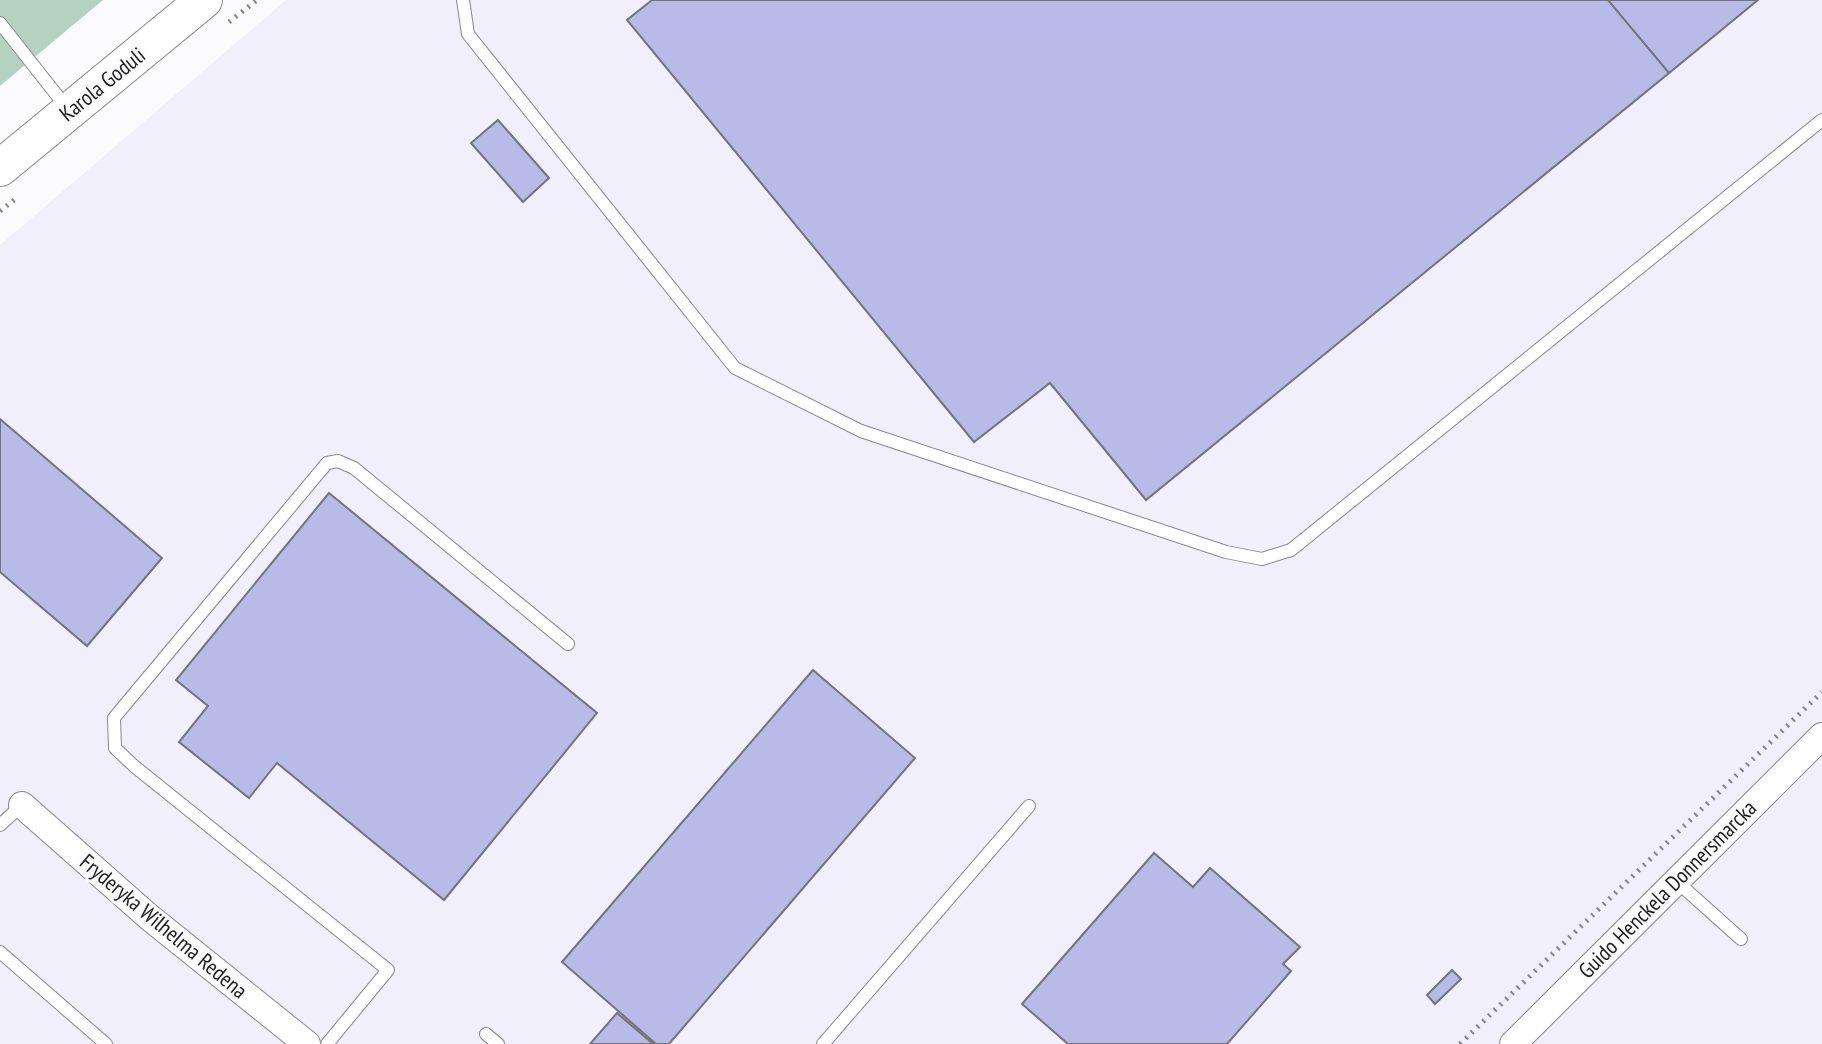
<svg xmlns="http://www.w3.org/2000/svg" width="1822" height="1044" font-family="'PT Sans Narrow',sans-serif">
<rect width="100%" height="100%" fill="#fbfbfe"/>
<!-- industrial -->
<path fill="#f2effd" d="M286 0H1822V1044H0V245Z"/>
<!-- green -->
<path fill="#b3d2c2" d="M0 0H103L0 86Z"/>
<!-- building -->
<path fill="#b8bae7" stroke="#74747c" stroke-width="2" d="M652 0H1608L1669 73 1146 500 1050 383 974 442 627 20Z
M1608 0H1758L1669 73Z
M498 120 549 178 523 202 471 143Z
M0 419 162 558 87 646 0 572Z
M329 493 597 713 444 900 277 763 249 798 179 742 208 706 176 680Z
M813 670 915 758 669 1044H656L562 962Z
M1154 853 1193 887 1210 868 1300 947 1283 964 1291 971 1227 1044H1068L1022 1004Z
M1452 970 1461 979 1435 1004 1427 995Z
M617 1013 653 1044H590Z"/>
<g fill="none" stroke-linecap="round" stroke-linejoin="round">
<defs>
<path id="lane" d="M463 0 468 34 735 368 861 431 1226 552 1262 559 1291 550 1822 120
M0 23 67 108
M0 825 22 805
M1675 880 1741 939
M0 952 106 1044
M486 1034 498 1044
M327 1044 388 970 134 766 115 748 114 718 327 463 338 461 354 468 568 644
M823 1044 1029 806"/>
<path id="street" d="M22 805 149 917 307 1044
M1513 1044 1822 736"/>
<path id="secondary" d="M0 168 204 0"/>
</defs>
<!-- lane casing -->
<use href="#lane" stroke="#87878f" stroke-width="14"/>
<!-- street casing -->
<use href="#street" stroke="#87878f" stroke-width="28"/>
<!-- secondary casing -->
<use href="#secondary" stroke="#87878f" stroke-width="38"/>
<!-- path -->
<path stroke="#858588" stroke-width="5" stroke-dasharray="2 6" stroke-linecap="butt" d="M229 22 257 0
M0 211 18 197
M1460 1044 1822 692"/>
<!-- lane -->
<use href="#lane" stroke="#fff" stroke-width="12"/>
<!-- street -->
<use href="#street" stroke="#fff" stroke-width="26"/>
<!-- secondary -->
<use href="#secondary" stroke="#fff" stroke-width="36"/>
</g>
<g text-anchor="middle" stroke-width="6" stroke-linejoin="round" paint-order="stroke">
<!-- street labels -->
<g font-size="22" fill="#1d1d20" stroke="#fbfbfe">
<text transform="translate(102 84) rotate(-39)" y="8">Karola Goduli</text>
<text transform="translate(1667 889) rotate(-45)" y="8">Guido Henckela Donnersmarcka</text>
<text transform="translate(164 926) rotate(40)" y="8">Fryderyka Wilhelma Redena</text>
</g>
</g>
</svg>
